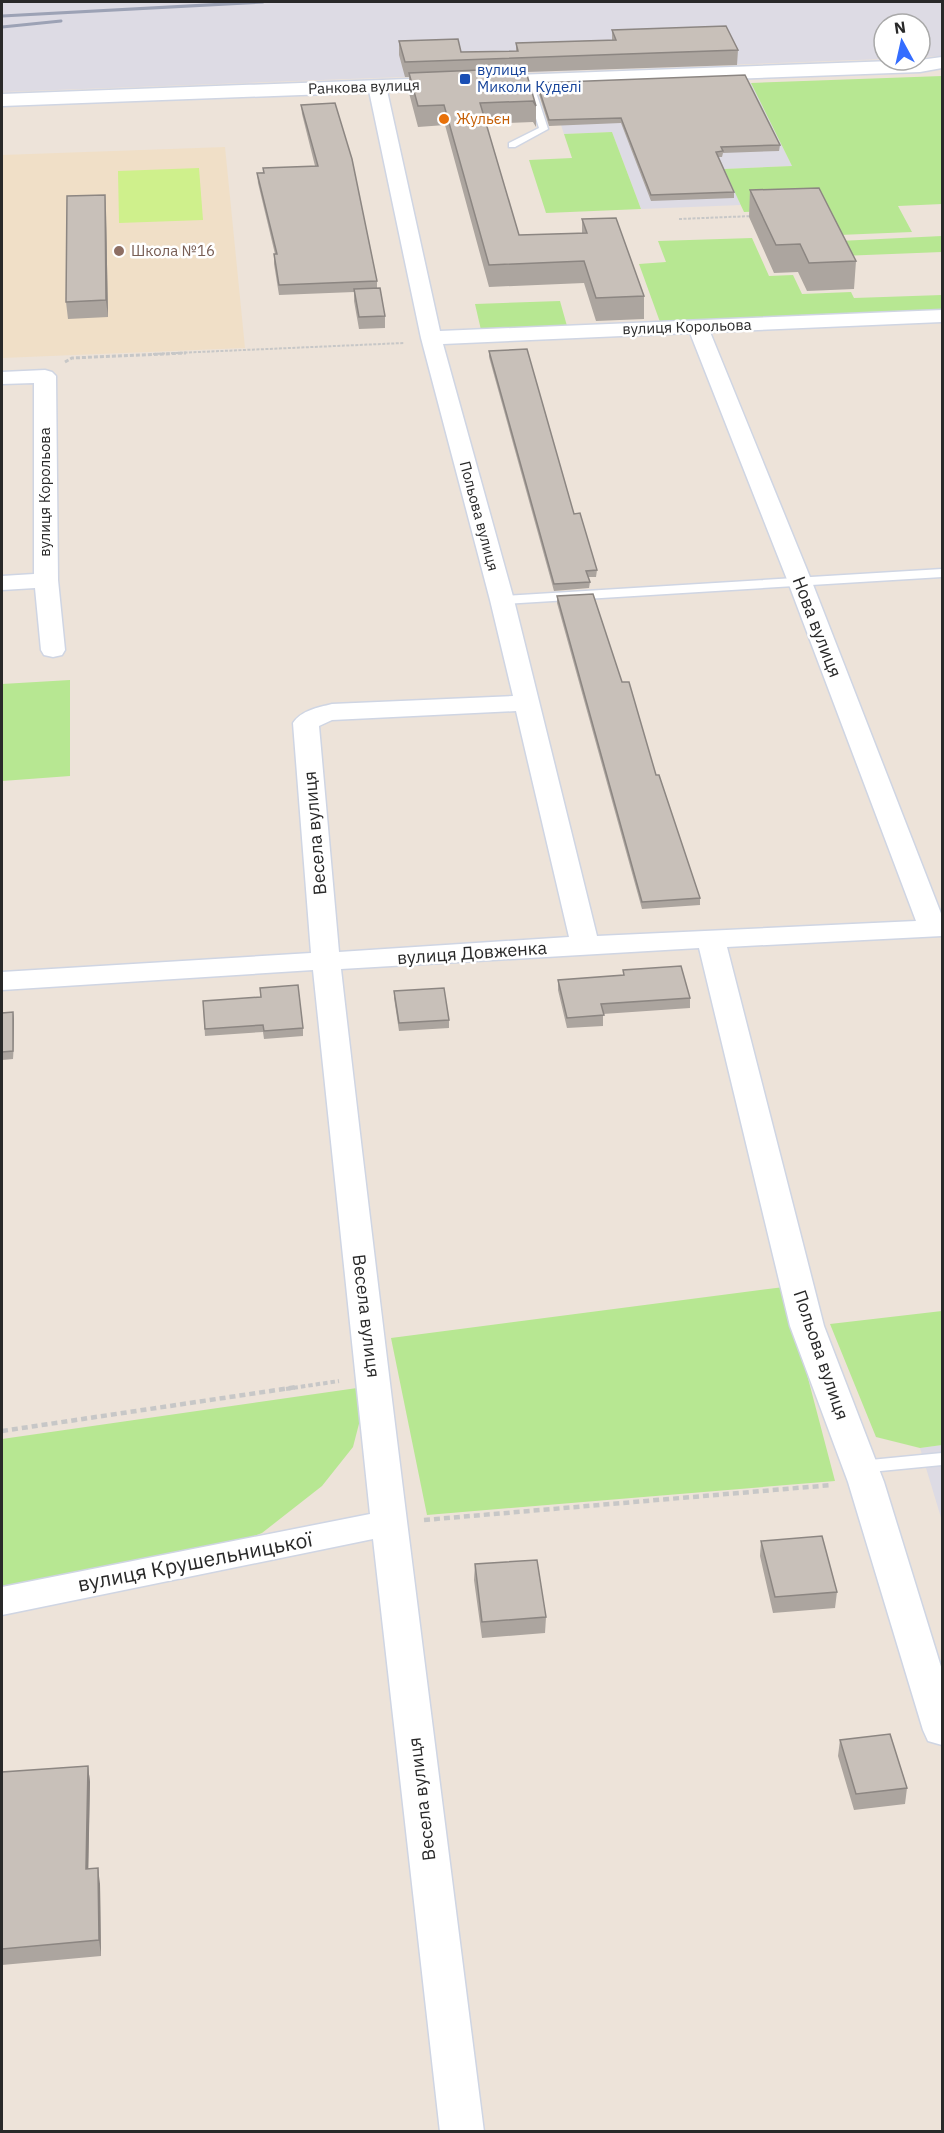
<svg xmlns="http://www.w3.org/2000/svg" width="944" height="2133" font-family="'IBM Plex Sans',sans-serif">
<rect width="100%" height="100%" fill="#ede3d9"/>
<!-- industrial -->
<path fill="#dddbe4" d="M2 2H942V56L920 57V24H884V59L2 92Z
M751 83 792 166 725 169 741 205 641 209 612 132 564 134 549 90Z
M942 1445V1521L920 1448Z"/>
<!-- education -->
<path fill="#f0dfc7" d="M225 147 245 348 2 358V155Z"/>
<!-- green -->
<path fill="#b7e792" d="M942 76V204L898 206 912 232 839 235 825 209 744 212 724 169 792 166 751 83Z
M612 132 641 209 546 213 529 160 572 158 564 134Z
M942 236V252L841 256 839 241Z
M752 238 769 276 793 275 802 294 851 292 854 298 942 295V310L660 322 639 264 666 262 658 241Z
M560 301 567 326 481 330 475 304Z
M70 680V776L2 781V684Z
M784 1287 835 1481 427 1515 391 1338Z
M942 1311V1445L920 1448 876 1437 830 1324Z
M357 1388 361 1416 353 1447 322 1486 262 1533 207 1554 2 1587V1439Z"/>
<!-- pitch -->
<path fill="#cff08c" d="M199 168 203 220 119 223 118 171Z"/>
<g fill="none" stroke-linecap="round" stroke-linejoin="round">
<defs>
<path id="lane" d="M529 80 533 83 548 129 515 147H509V143L539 128 525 83Z
M942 569V577L502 604 496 600 502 596Z
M942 1453V1465L860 1473 854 1471 851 1467 854 1463 860 1461Z"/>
<path id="street" d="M377 81 383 82 386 86 440 331 942 310V322L710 332 812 582 942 916V936L727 947 824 1326 884 1482 942 1670V1745L928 1741 923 1730 848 1482 790 1326 699 948 341 969C385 1357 435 1744 484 2132H440L373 1539 2 1615V1587L370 1514 313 970 2 990V972L311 953 293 723C302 710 317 708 332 704L513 696 490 600 421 338 368 86 371 82ZM690 333 788 582 916 921 597 936 514 600 443 344ZM516 711 569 937 339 952 319 726 332 720Z
M45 370 52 372 56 376 58 580 65 650 62 655 53 657 44 655 41 650 35 588 2 590V576L34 574V383L2 384V372Z"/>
<path id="secondary" d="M942 57V68L920 72 2 106V94L920 60Z"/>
</defs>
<!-- lane casing -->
<use href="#lane" stroke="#cfd5e3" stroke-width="3"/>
<!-- street casing -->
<use href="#street" stroke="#cfd5e3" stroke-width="3"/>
<!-- secondary casing -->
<use href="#secondary" stroke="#cfd5e3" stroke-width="3"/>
<!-- path-far3 -->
<path stroke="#c7c7c7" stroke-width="2" stroke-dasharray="3 1.5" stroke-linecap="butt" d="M679 219 753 216
M153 354 404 343"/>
<!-- path-far2 -->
<path stroke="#c7c7c7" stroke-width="3" stroke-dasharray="4 2" stroke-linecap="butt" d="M65 362 72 358 186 353"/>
<!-- path-far1 -->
<path stroke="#c7c7c7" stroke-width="4" stroke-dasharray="4.5 3" stroke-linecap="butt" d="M286 1389 339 1381"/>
<!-- path -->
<path stroke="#c7c7c7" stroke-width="4.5" stroke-dasharray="6 4" stroke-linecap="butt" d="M2 1431 297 1387
M424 1520 832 1485"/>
<!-- lane -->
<use href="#lane" fill="#fff" fill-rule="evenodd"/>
<!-- street -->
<use href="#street" fill="#fff" fill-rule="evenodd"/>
<!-- secondary -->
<use href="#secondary" fill="#fff" fill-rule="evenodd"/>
<!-- rail -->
<path stroke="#9ca2b5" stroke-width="3" d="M2 16 263 2
M2 27 61 21"/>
</g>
<!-- wall -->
<path fill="#aca59f" d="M612 30 738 50 737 65 526 72 536 106V127L533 122 486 124 519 235 582 233V219L644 296V319L596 321 584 283 489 287 445 125 418 127 409 93V77H405L399 55V41L461 52 516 51V43L612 40Z
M537 83 780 145 779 151 723 153 722 157H718L734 192V198L651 201 621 123 549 126 537 88Z
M301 105 377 281V288L385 316V328L359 329 354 301V292L279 295 274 264V254H275L258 183 257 173 315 166 302 114Z
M750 190 856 261 854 289 807 291 798 272 774 273 749 217Z
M106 211 108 317 68 319 66 302Z
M489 351 574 514 597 570 596 577H588L590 582 589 588 554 591 489 357Z
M557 596 622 682 700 898V905L642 909 557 603Z
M623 970 690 998V1008L603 1014V1026L567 1028 558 990V980L623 975Z
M394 991 449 1020V1028L399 1031 394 998Z
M203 1001 303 1028V1036L264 1039 263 1032 205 1036Z
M13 1012 14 1020 13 1059 2 1060V1013Z
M761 1541 837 1592 835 1608 773 1613 760 1556Z
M475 1564 546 1617 545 1633 482 1638 474 1580Z
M840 1740 907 1788 905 1804 854 1810 838 1756Z
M88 1766 90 1782 88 1869 100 1884 101 1956 2 1965V1772Z"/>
<!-- shaded-wall -->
<path fill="#8c8682" d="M105 195 106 211 108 317 106 300Z
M13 1012 14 1020 13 1059Z
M88 1766 90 1782 88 1885 86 1869Z
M98 1868 100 1884 101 1956 99 1940Z"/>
<!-- building -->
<path fill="#c8c0b9" stroke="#8c8682" stroke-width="1.5" d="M726 26 738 50 405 62 399 41 458 39 461 52 518 51 516 43 616 40 612 30Z
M525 68 536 106 533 101 480 103 519 235 587 233 582 219 616 218 644 296 596 298 584 261 489 265 444 105 418 106 409 73Z
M745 75 780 145 721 147 723 151 716 152 734 192 651 195 621 118 549 120 537 83Z
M335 103 352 159 377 281 279 285 274 254H277L257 173H264L263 168 318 166 301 105Z
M819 188 856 261 809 263 800 244 776 245 750 190Z
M105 195 106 300 66 302 67 196Z
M380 288 385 316 359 317 354 289Z
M527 349 574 514 580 513 597 570 586 571 590 582 554 584 489 351Z
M593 594 622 682H629L656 775H659L700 898 642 902 557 596Z
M681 966 690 998 601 1004 604 1015 567 1018 558 980 624 975 623 970Z
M298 985 303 1028 264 1031 263 1025 205 1029 203 1001 261 997 260 988Z
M444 988 449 1020 399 1023 394 991Z
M13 1012V1051L2 1052V1013Z
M822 1536 837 1592 775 1597 761 1541Z
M537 1560 546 1617 482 1622 475 1564Z
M890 1734 907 1788 856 1794 840 1740Z
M88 1766 86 1869 98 1868 99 1940 2 1949V1772Z"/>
<!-- markers -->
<rect fill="#1a4fb4" stroke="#fff" stroke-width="2" x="459" y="73" width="12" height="12" rx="3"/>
<circle fill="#e8710a" stroke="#fff" stroke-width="2" cx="444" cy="119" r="6"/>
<circle fill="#8d6e63" stroke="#fff" stroke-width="2" cx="119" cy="251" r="6"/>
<g text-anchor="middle" stroke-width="5" stroke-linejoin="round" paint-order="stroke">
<!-- far-transit labels -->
<g font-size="15" fill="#164399" stroke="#fff" text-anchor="start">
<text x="477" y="75">вулиця<tspan x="477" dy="17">Миколи Куделі</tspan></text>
</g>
<!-- far-street labels -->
<g font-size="15" fill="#292929" stroke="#fff">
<text transform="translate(364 87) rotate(-2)" y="5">Ранкова вулиця</text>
<text transform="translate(687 327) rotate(-2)" y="5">вулиця Корольова</text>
<text transform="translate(45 492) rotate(-90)" y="5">вулиця Корольова</text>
<text transform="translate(479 516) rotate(75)" y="5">Польова вулиця</text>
</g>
<!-- far-food labels -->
<g font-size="15" fill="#c56008" stroke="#fff" text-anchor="start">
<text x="456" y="124">Жульєн</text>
</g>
<!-- far-education labels -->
<g font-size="15" fill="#785e54" stroke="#fff" text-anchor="start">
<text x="131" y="256">Школа №16</text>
</g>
<!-- street labels -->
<g font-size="18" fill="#292929" stroke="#fff">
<text transform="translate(817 627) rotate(69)" y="6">Нова вулиця</text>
<text transform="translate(315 833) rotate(-95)" y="6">Весела вулиця</text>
<text transform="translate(472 953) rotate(-4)" y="6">вулиця Довженка</text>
<text transform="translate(366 1316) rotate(83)" y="6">Весела вулиця</text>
<text transform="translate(821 1355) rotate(71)" y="6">Польова вулиця</text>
<text transform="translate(422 1799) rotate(-97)" y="6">Весела вулиця</text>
</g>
<!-- near-street labels -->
<g font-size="21" fill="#292929" stroke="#fff">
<text transform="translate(195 1562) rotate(-11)" y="7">вулиця Крушельницької</text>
</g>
</g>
<!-- border -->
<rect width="944" height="2133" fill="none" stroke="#292929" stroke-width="6"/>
<!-- north arrow -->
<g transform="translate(902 42) rotate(352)"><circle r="28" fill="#ffffff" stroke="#a9a9a9" stroke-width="1.5"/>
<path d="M0-4.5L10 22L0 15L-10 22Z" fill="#346dff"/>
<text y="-9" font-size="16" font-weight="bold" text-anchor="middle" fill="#292929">N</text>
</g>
</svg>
